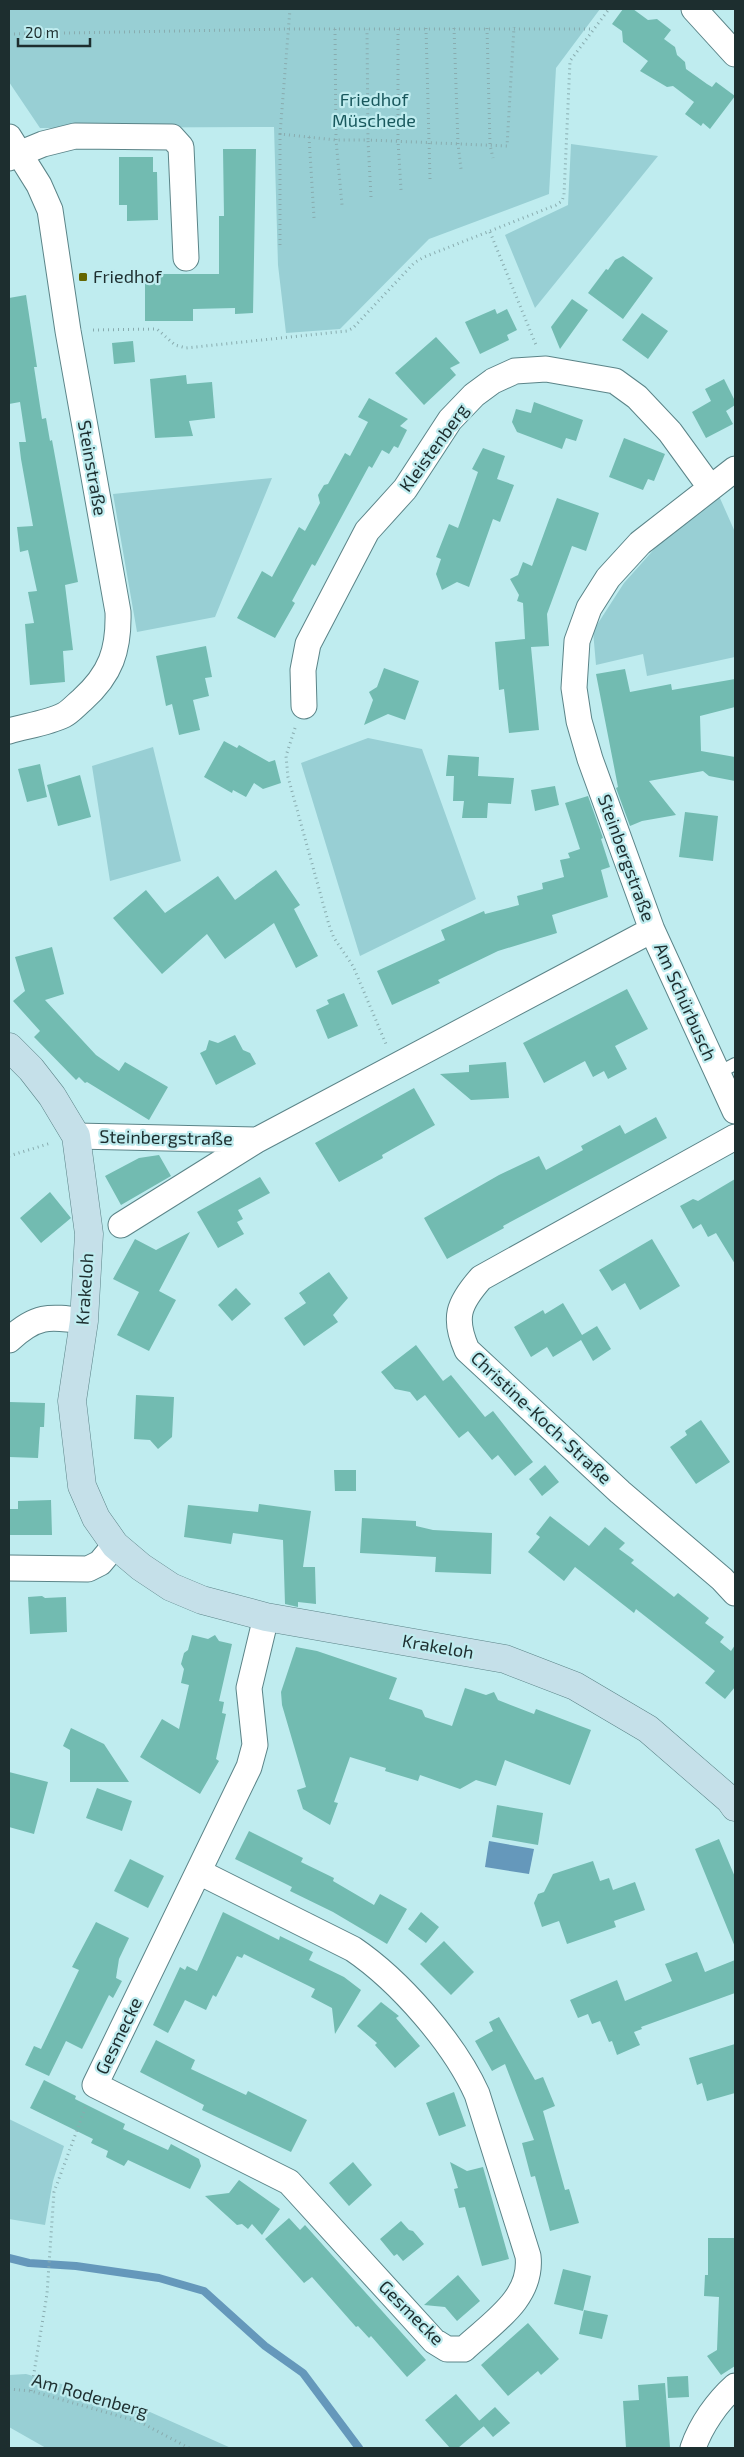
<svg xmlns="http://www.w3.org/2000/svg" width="744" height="2457" font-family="'Exo 2',sans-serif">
<rect width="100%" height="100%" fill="#bfecef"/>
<!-- green -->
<path fill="#98cfd4" d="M9 9H600L556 68 549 194 429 239 340 329 286 333 278 265 274 127 40 128 9 82Z
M571 144 658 156 535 308 505 235 568 205Z
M272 478 215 617 137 632 113 494Z
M719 496 735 532V657L647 676 643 654 596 665 593 631 624 583 665 537Z
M368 738 422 749 476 899 360 956 301 763Z
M153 747 181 861 110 881 92 766Z
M9 2119 64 2146 53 2181 45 2225 9 2219Z
M26 2374 132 2404 231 2448H46L9 2427V2375Z"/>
<!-- water -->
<path fill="#6598bb" d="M489 1841 534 1849 529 1874 485 1867Z"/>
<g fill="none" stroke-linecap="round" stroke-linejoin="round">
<!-- stream -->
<path stroke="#6598bb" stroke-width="8" d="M9 2258 29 2263 76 2266 159 2278 204 2291 265 2346 303 2373 359 2448"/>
</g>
<!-- building -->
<path fill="#72bbb1" d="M623 9H633L648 20 657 19 671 30 664 39 675 47 677 55 685 62 686 69 707 84 712 87 716 82 735 96 710 129 703 123 701 126 685 114 694 102 673 86 667 87 640 71 648 61 623 42 622 31 612 24Z
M223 149H256L253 313 235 314V308L193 309V321H145V274H219V216H224Z
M119 157H153V172H157L158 220 127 221V205H119Z
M623 256 653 278 623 319 588 293 606 269 608 270 615 260Z
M26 295 37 367H34L42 419 46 418 50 441 52 440 78 582 65 585 73 650 63 651 65 682 30 685 25 624 34 623 28 592 37 591 28 550 20 552 17 527 33 526 21 459 19 442H26L20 402 9 404V298Z
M572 299 588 310 560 349 551 327Z
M495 309 497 314 507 309 517 330 507 335 509 340 480 354 465 322Z
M642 313 668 331 648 359 622 340Z
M436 337 460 363 450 368 456 375 424 405 395 373Z
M133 341 135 362 114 364 112 343Z
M186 375 187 384 212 382 215 418 189 421 193 436 155 438 150 379Z
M724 379 735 401V405L726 411 733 424 706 438 692 412 711 401 705 389Z
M369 398 408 419 400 426 407 430 398 448 394 446 389 454 382 450 372 468 369 466 315 566 312 564 292 601 295 603 275 638 237 618 262 571 272 577 299 527 305 531 320 503 318 495 324 485 328 484 345 453 350 456 368 422 358 417Z
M534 402 583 420 576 441 566 438 562 449 517 432 512 422 516 409 531 413Z
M624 438 665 454 654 481 648 479 643 490 609 477Z
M483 448 505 456 497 479 514 485 500 522 493 519 469 587 457 582 442 590 436 574 441 559 436 557 449 524 458 528 478 472 472 469Z
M557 498 599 513 586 551 572 546 547 614 549 646 531 647 539 730 509 733 504 689 499 690 495 642 525 639 523 603 517 601 519 595 510 579 518 575 523 562 532 566Z
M206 646 212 677 205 678 209 696 193 700 200 730 179 735 172 704 166 706 156 656Z
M384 668 419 681 405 720 388 714 364 725 373 700 369 692 377 687Z
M625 669 630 692 671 684 672 690 735 679V707L700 716 701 751 735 757V781L709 776 703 771 649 781 676 815 642 821 630 826 616 788 618 787 596 674Z
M224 741 237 748 239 745 269 762 275 760 281 783 263 789 254 783 246 797 233 790 232 793 204 777Z
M448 755 479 757 478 776 514 778 511 804 488 803 487 818H462L464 801H453L454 776H446Z
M40 764 47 797 27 802 18 769Z
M80 775 91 817 58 826 47 785Z
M555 786 559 805 535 811 531 790Z
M588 796 603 838 601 839 610 867 601 870 608 897 552 915 557 933 498 951 438 980 440 983 392 1005 377 971 445 940 441 930 484 911 485 914 519 905 517 896 543 889 542 883 564 877 560 860 570 858 568 853 580 849 565 803Z
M685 812 718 816 713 861 679 857Z
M276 870 300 905 294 909 318 956 296 968 274 923 225 959 207 934 162 974 113 918 146 890 165 913 218 876 235 900Z
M52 947 64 994 45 1000 96 1055 119 1071 125 1062 168 1087 149 1120 87 1082 85 1083 79 1077 76 1080 34 1037 40 1031 13 1001 25 991 15 957Z
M627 989 648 1029 615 1046 627 1069 608 1079 604 1071 593 1077 585 1061 544 1083 523 1043Z
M344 993 358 1026 328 1039 316 1010 329 1004 327 1000Z
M235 1035 243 1050 250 1053 256 1064 216 1085 200 1053 206 1050 209 1040 218 1043Z
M506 1062 509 1098 471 1100 440 1074 469 1072V1065Z
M414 1088 435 1125 382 1155 383 1158 339 1182 315 1143Z
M656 1117 667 1138 503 1226 504 1228 447 1259 424 1218 499 1175 539 1156 546 1170 583 1150 581 1146 620 1125 625 1134Z
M159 1155 171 1176 121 1205 105 1176 139 1158Z
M260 1177 270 1193 238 1210 243 1219 237 1222 244 1234 218 1248 197 1212Z
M735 1179V1264L716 1233 708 1237 701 1224 693 1229 680 1206 693 1199 698 1201Z
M50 1192 71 1218 41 1243 20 1218Z
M190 1232 159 1291 176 1300 149 1351 117 1335 139 1292 113 1279 135 1239 156 1250Z
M652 1239 680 1286 640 1310 625 1283 612 1291 599 1270Z
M329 1272 348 1298 333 1315 338 1322 304 1346 284 1318 306 1303 299 1293Z
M236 1288 251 1304 232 1321 218 1305Z
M563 1303 582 1335 597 1326 611 1349 593 1361 581 1340 553 1357 547 1347 531 1357 514 1327 543 1310 545 1314Z
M416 1345 443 1381 451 1375 485 1417 493 1411 533 1462 515 1476 498 1455 492 1460 468 1431 459 1438 425 1395 417 1401 410 1392 395 1389 381 1372Z
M136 1395 174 1397 172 1437 158 1449 150 1440 134 1439Z
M9 1402 45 1403 44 1427H40L38 1458 9 1457Z
M701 1420 730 1462 696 1484 670 1447 687 1435 685 1431Z
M545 1465 559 1482 542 1496 529 1479Z
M334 1470H356V1491H335Z
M51 1500 52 1535H9V1509H18V1501Z
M259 1504 311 1511 303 1567H315L316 1604 298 1602V1607L285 1604 283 1540 233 1533 231 1544 184 1537 188 1505 258 1512Z
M550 1516 589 1546 605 1527 625 1543 619 1549 634 1560 631 1563 674 1597 678 1593 709 1618 705 1623 724 1637 720 1642 731 1651 735 1645V1687L725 1699 705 1683 715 1671 636 1609 634 1613 575 1567 564 1581 528 1552 540 1537 536 1534Z
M362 1518 416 1521V1526L433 1530 492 1533 491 1574 435 1572 436 1557 360 1553Z
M42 1596 45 1598 66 1597 67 1632 30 1634 28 1597Z
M192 1635 208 1639 215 1635 219 1641 232 1644 219 1701 224 1702 222 1713 226 1714 216 1759 219 1761 200 1794 140 1757 162 1719 179 1729 189 1685 181 1683 184 1669 181 1664 184 1653 188 1650Z
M296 1647 317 1651 397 1678 389 1699 422 1710 425 1717 452 1726 465 1688 486 1695 494 1692 498 1700 534 1714 536 1709 591 1730 570 1785 505 1760 496 1786 476 1780 460 1789 420 1775 418 1781 385 1771 386 1768 350 1757 334 1802 338 1803 330 1825 303 1809 297 1790 306 1787 282 1705 281 1692Z
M71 1728 104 1744 129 1782H70V1750L63 1746Z
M9 1772 48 1782 34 1834 9 1827Z
M97 1788 132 1801 122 1831 86 1818Z
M497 1805 543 1813 538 1845 492 1837Z
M249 1831 303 1858 301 1862 334 1878 333 1881 374 1905 380 1894 407 1909 387 1944 333 1912 290 1891 292 1887 235 1859Z
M719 1839 735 1877V1947L695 1849Z
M130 1859 164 1876 148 1908 114 1891Z
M593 1861 600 1881 609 1878 613 1890 635 1882 645 1910 614 1921 616 1927 567 1944 559 1921 542 1927 534 1903 538 1894 544 1892 553 1874Z
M223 1912 279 1940 280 1936 313 1952 309 1960 344 1977 361 1990 335 2034 332 2008 311 1997 315 1989 244 1954 242 1958 237 1956 216 1997 213 1995 206 2010 185 2000 168 2033 153 2025 180 1967 185 1970 187 1966 197 1971Z
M421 1912 439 1927 426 1943 408 1929Z
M96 1922 129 1938 119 1959 116 1978 122 1981 113 1998 109 1995 82 2049 66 2041 49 2076 25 2065 34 2046 41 2049 79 1970 72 1967Z
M444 1941 474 1972 451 1995 420 1964Z
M697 1952 705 1972 735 1960V1993L641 2027 642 2029 634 2032 640 2045 617 2055 612 2041 609 2042 600 2021 592 2024 588 2014 578 2018 570 2000 617 1980 625 2001 672 1981 665 1964Z
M381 2002 399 2016 396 2018 420 2046 395 2068 375 2045 377 2043 357 2026Z
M499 2017 535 2080 543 2077 555 2106 543 2111 565 2190 569 2189 579 2223 550 2231 535 2176 531 2177 522 2143 534 2140 505 2064 492 2071 475 2041 493 2031 489 2022Z
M156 2040 195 2060 191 2069 246 2095 248 2091 307 2120 291 2152 202 2110 204 2105 140 2072Z
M735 2044V2093L707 2101 702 2083 697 2085 689 2058Z
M44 2080 76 2096 75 2099 125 2124 123 2129 168 2150 171 2144 199 2159 201 2166 190 2189 128 2160 124 2166 106 2157 108 2151 91 2143 93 2139 30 2108Z
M454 2092 466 2126 439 2136 426 2103Z
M353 2162 372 2185 349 2206 329 2183Z
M450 2162 467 2171 483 2167 509 2259 482 2266 465 2207 459 2208 454 2189 458 2188Z
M239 2180 280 2209 262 2235 252 2224 248 2229 242 2224 237 2225 205 2196 229 2193Z
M289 2218 300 2230 305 2225 426 2360 407 2377 371 2336 369 2338 358 2326 356 2327 312 2277 304 2283 265 2239Z
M401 2221 409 2230 413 2231 424 2244 403 2261 397 2254 394 2256 380 2239Z
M708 2238H735V2366L721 2375 707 2356 717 2350 719 2297 704 2296 705 2275H708Z
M563 2269 591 2276 583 2311 554 2304Z
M458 2275 480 2301 457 2321 445 2307 424 2305Z
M584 2310 608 2315 602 2339 579 2334Z
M528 2323 559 2359 541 2375 538 2371 508 2396 481 2365Z
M688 2376 689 2397 668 2398 667 2377Z
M665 2383 670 2447 626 2448 623 2401 639 2400 638 2385Z
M456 2394 484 2426 458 2448H450L425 2420Z
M495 2407 510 2423 493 2437 479 2421Z"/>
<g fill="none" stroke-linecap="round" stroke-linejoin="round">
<defs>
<path id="lane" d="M718 1073 735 1064"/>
<path id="street" d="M694 9 735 54
M9 137 39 185 50 210 68 331 118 612C119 650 111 674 82 700 76 705 70 712 64 715 48 723 26 726 9 731
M9 158 43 144 75 136 172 137 181 147 186 258
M735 469 640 543 608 578 589 608 577 641 574 688 579 721 590 759 652 930 735 1111
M304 706 303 670 308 644 367 531 405 489 450 420 474 395 493 381 515 371 546 369 615 381 637 397 670 432 710 487
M76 1136 257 1140
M735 1137 481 1278C458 1304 453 1318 467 1350L620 1492 722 1579 735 1593
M121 1225 257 1140 652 930
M9 1340C36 1315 48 1316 84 1321
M9 1568 88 1569 100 1563 115 1545
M199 1872 353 1949C400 1981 454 2043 477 2094L528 2256C533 2298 492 2323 464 2349H447L434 2341 289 2182 95 2085 249 1767 255 1745 249 1688 266 1617
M693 2448C701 2425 717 2402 735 2386"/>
<path id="secondary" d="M9 1047 31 1069 52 1096 76 1136 89 1234 84 1321 72 1401 82 1486 96 1518 115 1545 141 1567 171 1587 202 1600 266 1617 505 1659 575 1686 648 1729 730 1800 735 1807"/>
</defs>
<!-- lane casing -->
<use href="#lane" stroke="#5b8488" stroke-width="14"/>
<!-- street casing -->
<use href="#street" stroke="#5b8488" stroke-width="27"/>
<!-- secondary casing -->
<use href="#secondary" stroke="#5b8488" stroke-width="29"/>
<!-- path -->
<path stroke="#89acaf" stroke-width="3" stroke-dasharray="1 4" stroke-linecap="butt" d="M426 28 430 179
M454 28 458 144 461 169
M487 28 490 145 493 158
M335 29 336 140 342 205
M398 29V141L401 190
M9 34 288 29H593
M280 134 290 9
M309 137 314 218
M371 197 368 140 507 146 514 27
M490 232 536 345
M280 245V134L336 140H368L367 29
M93 330 157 329 175 345 186 348 347 331 353 328 414 263 424 257 556 205 562 201 564 195 570 61 609 9
M295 728 286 756 288 777 329 925 334 938 353 966 386 1044
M9 1156 51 1143
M9 2389 31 2391 140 2422 189 2448
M31 2391 47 2294 54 2192 86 2106"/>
<!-- lane -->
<use href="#lane" stroke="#fff" stroke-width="12"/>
<!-- street -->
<use href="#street" stroke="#fff" stroke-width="25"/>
<!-- secondary -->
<use href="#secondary" stroke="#c5e0e9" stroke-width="28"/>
</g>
<!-- markers -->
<rect fill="#646601" stroke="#bfecef" stroke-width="2" x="78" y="272" width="10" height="10" rx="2.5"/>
<g text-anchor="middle" stroke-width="4.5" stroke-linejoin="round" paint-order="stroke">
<!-- park labels -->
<g font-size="18" fill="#18585d" stroke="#bfecef">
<text x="374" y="106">Friedhof<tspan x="374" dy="21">Müschede</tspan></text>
</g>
<!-- poi labels -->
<g font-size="18" fill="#1d2e2f" stroke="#bfecef" text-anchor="start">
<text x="93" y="283">Friedhof</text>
</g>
<!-- street labels -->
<g font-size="18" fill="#1d2e2f" stroke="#bfecef">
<text transform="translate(434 448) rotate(-54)" y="6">Kleistenberg</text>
<text transform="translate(92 468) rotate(80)" y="6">Steinstraße</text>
<text transform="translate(626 858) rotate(70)" y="6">Steinbergstraße</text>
<text transform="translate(685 1002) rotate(66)" y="6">Am Schürbusch</text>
<text transform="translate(166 1138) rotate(1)" y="6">Steinbergstraße</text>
<text transform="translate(85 1289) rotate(-86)" y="6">Krakeloh</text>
<text transform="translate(541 1418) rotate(43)" y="6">Christine-Koch-Straße</text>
<text transform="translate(438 1647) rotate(10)" y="6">Krakeloh</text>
<text transform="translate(119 2036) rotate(-64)" y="6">Gesmecke</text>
<text transform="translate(411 2313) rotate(45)" y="6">Gesmecke</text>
<text transform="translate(90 2396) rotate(16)" y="6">Am Rodenberg</text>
</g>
</g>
<!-- border -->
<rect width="744" height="2457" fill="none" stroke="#1d2e2f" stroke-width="20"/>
<!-- scale -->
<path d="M18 38v8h72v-8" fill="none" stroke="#1d2e2f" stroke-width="2.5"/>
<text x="25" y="38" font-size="15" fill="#1d2e2f" stroke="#bfecef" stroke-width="4" paint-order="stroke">20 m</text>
</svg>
